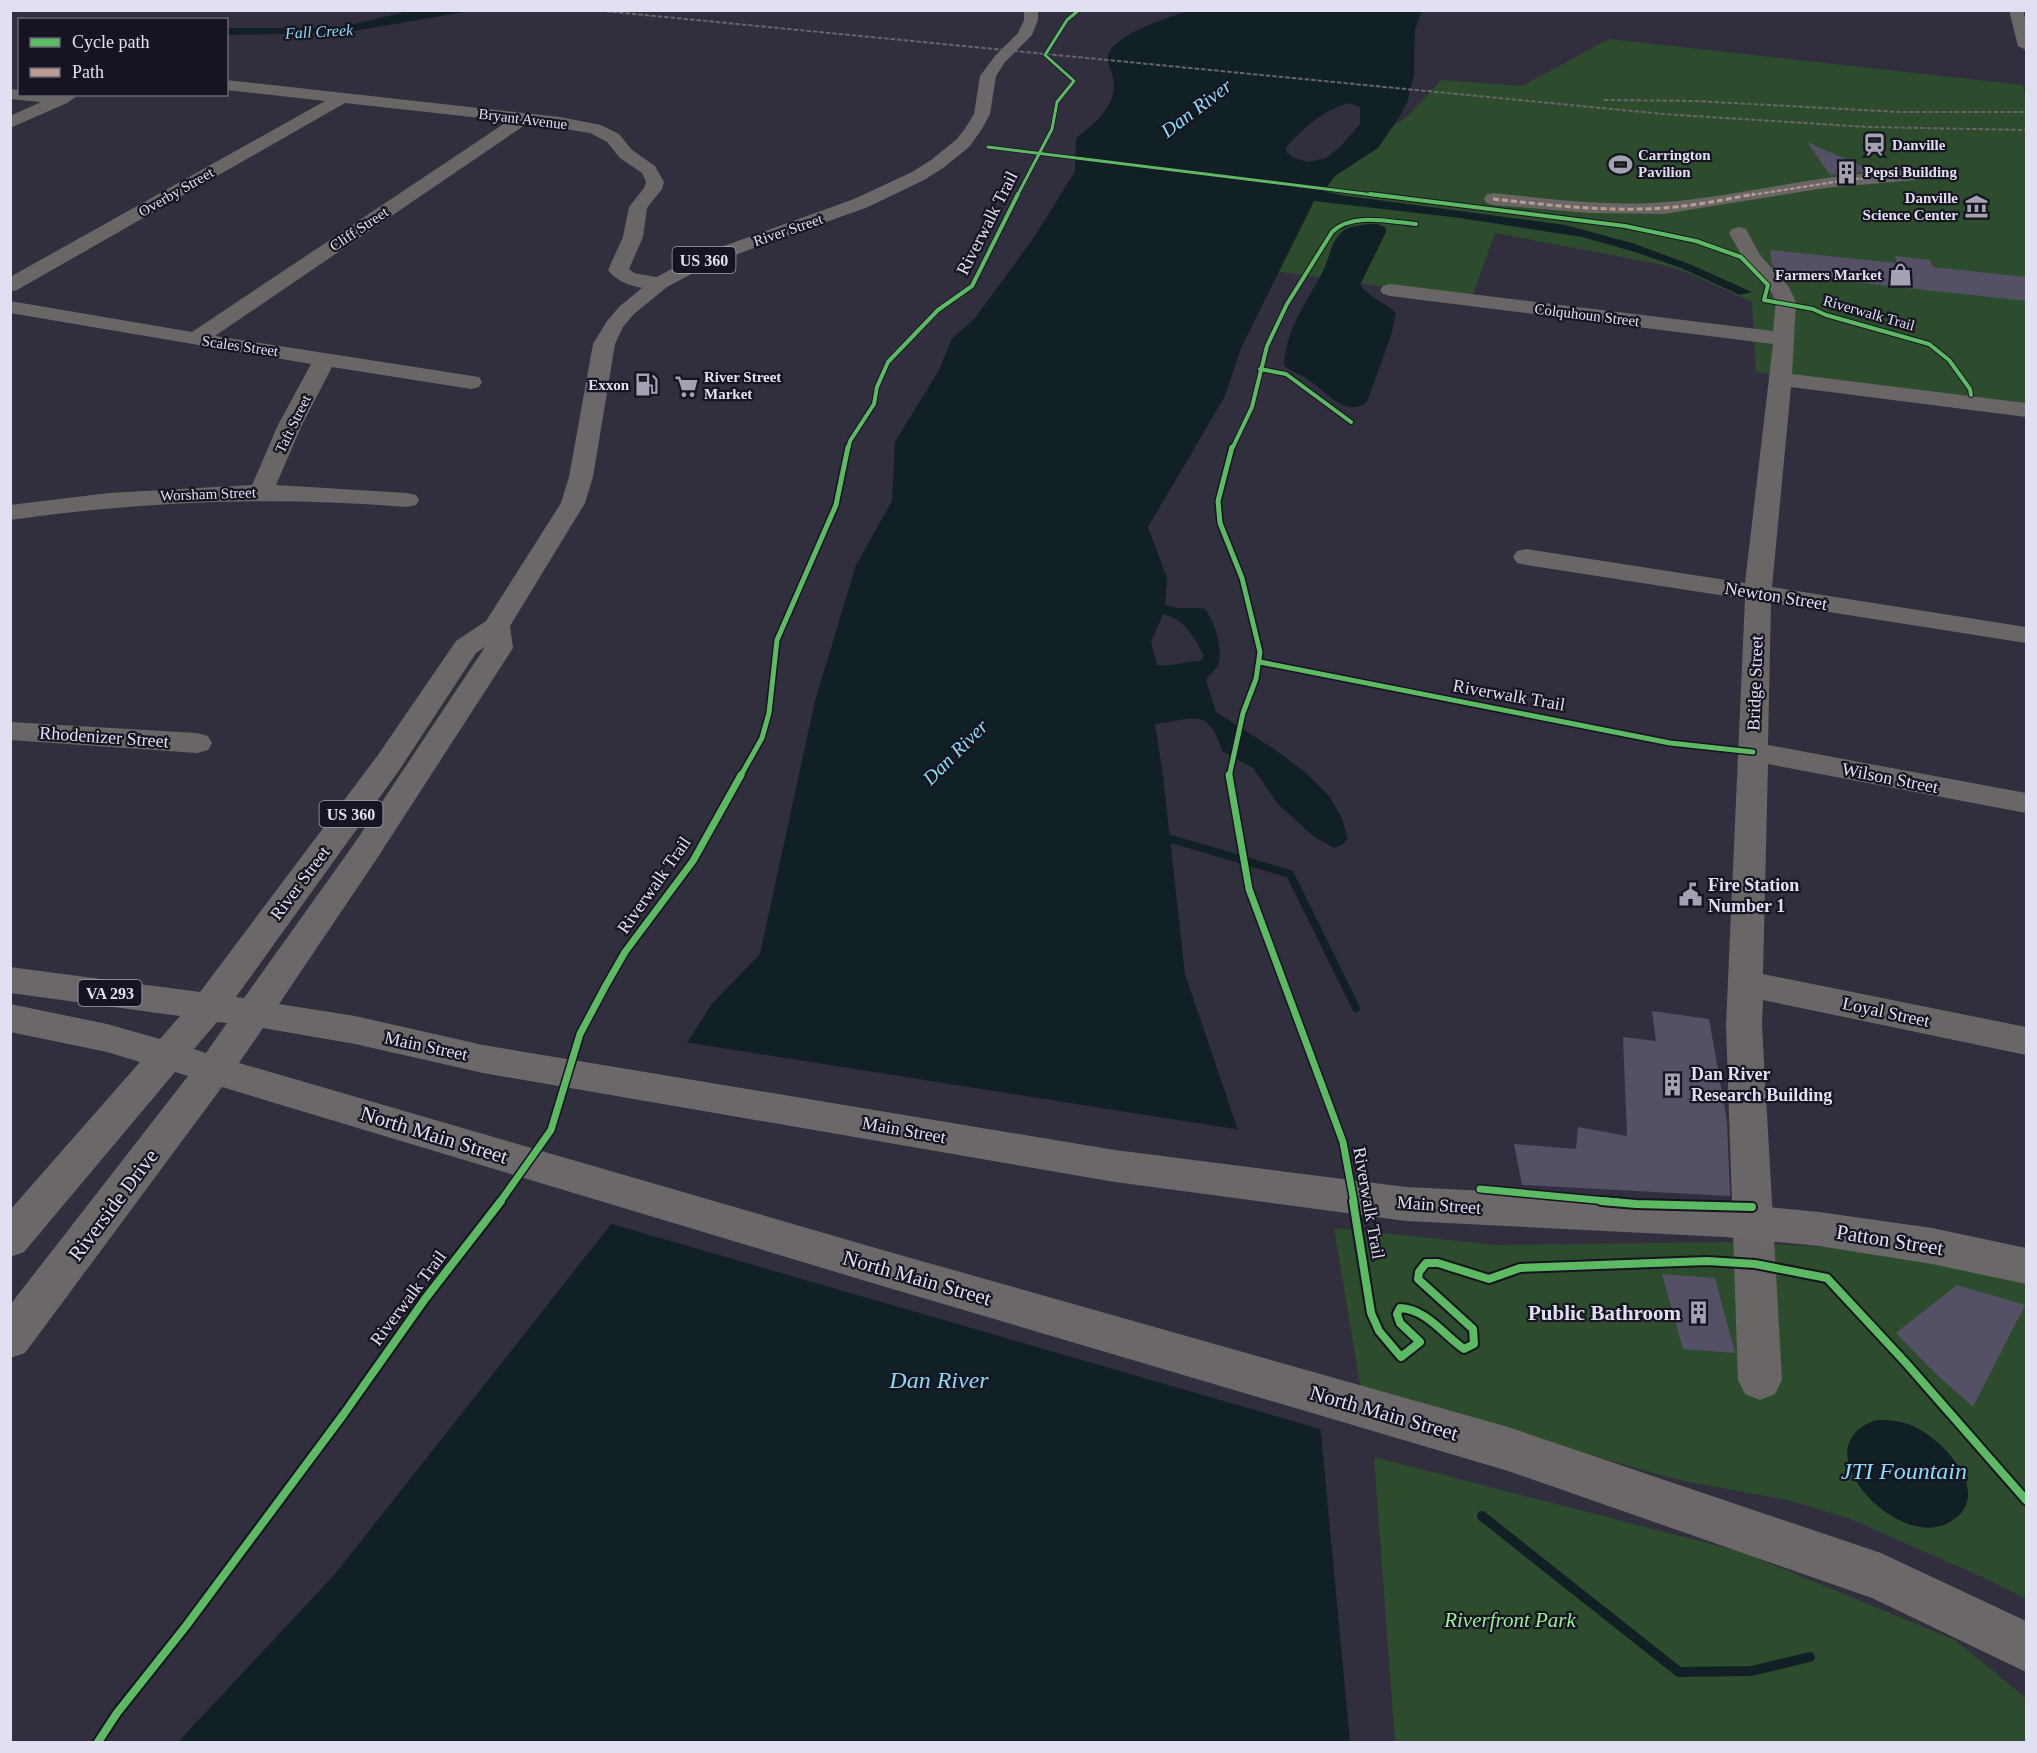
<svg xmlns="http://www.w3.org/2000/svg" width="2037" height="1753" font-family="Georgia,serif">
<rect width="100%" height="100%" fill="#312f3e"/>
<!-- green -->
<path fill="#2d4c2e" d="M1609 39 2023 85 2026 99V406L1756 372 1752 302 1686 272 1659 264 1495 233 1471 299 1254 268 1350 156 1409 115 1441 80 1522 86Z
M1334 1228 1496 1245 1729 1242 1850 1248 1920 1258 2026 1283V1599L1989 1580 1848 1518 1787 1500 1679 1480 1361 1390Z
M1374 1457 1742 1552 1955 1640 2026 1698V1742H1395Z"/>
<!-- water -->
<path fill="#112025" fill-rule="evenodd" d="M413 10 470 11 342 33 227 35V28H338Z
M1187 11H1422L1415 29 1414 74 1408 100 1400 116 1378 148 1335 176 1324 191 1340 195 1565 225 1632 243 1692 265 1752 292 1740 295 1681 268 1635 252 1582 237 1460 218 1314 201 1241 348 1225 396 1148 527 1167 578 1165 605C1182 611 1190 606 1205 609 1214 621 1224 649 1218 665 1215 671 1209 674 1206 680L1216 712 1274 749 1306 773 1329 796 1341 816 1348 838 1342 845 1334 848 1313 836 1278 804 1253 768 1222 751C1209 705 1191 720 1155 724L1163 776 1185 974 1275 1239 1310 1317 1350 1742H178L335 1574 612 1223 640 1117 711 1005 760 954 815 701 856 565 892 501 895 442 939 370 952 339 975 318 1035 236 1075 171 1076 138C1099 120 1122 102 1111 70 1108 63 1106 59 1109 52 1120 33 1167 18 1187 11ZM1349 103 1360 107V124L1341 146 1326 158 1309 162 1294 158 1287 153 1286 148C1303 128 1323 110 1349 103ZM1163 614C1186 620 1193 636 1204 656L1200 661C1186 661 1171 667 1157 665L1151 642Z
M1367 224H1377L1385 227 1386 232 1360 285C1370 298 1384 302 1396 313L1391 335 1367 402C1346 419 1326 391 1309 380 1301 374 1291 372 1284 365 1286 329 1307 302 1323 271 1329 259 1330 244 1341 233 1347 226 1358 226 1367 224Z
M1877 1420C1891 1420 1905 1421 1917 1428 1947 1443 1996 1498 1948 1523 1896 1551 1798 1445 1877 1420Z"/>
<!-- pier -->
<path fill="#312f3e" d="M684 1042 1241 1130 1277 1238 1313 1316 1324 1430 608 1223 638 1115Z"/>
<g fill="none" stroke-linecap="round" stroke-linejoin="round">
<!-- stream-far1 -->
<path stroke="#112025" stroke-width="8" d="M1161 836 1290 874 1356 1008"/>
<!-- stream -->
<path stroke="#112025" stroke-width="10" d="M1482 1516 1679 1672 1751 1671 1810 1657"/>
</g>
<!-- building -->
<path fill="#545166" d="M1807 142 1873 171 1830 175Z
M1770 250 1897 263 1895 256 1930 260 1933 267 2026 277V301L1781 274 1772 265Z
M1652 1011 1709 1019 1727 1121 1730 1196 1522 1185 1514 1144 1576 1149 1578 1127 1627 1136 1623 1037 1656 1041Z
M1662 1274 1715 1278 1735 1353 1683 1349Z
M1957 1285 2025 1305 1973 1407 1933 1371 1896 1333Z"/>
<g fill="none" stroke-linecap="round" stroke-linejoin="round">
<!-- minor -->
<path fill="#6a6665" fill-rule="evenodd" d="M226 80 560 117 601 125 619 134 632 150 655 166 664 182 662 189 647 208 643 237 629 269 634 273 667 279 670 283 667 287C649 292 619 286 608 270L623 237 629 207 644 188 646 182 642 173 620 158 607 142 590 133 528 123 215 336 479 377 482 382 479 387 471 389 332 367 302 425 276 485 407 493 416 495 419 500 416 505 407 507C274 496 143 501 10 520V505L109 493 252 485 278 425 311 364 10 313V301L192 332 508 121 345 103 17 290 10 292V277L325 101 226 90Z
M10 89 20 90V94H80L67 103 10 128V116L41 102 10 99Z
M1909 171 1915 172 1918 176 1915 180 1825 188 1663 214 1590 213 1493 205 1486 203 1484 199 1486 195 1493 193C1550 199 1608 207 1666 202 1748 195 1826 172 1909 171Z
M1739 227 1746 229 1760 255 1789 287 1796 302 1792 374 2026 403V417L1791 387 1772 587 2026 627V643L1771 603 1768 745 2026 793V813L1768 764 1763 974 2026 1027V1055L1763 1000 1762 1025 1782 1380 1775 1394 1760 1400 1745 1394 1738 1380 1726 1025 1745 599 1526 565 1517 563 1513 557 1517 551 1526 549 1745 583 1773 344 1390 296 1383 294 1380 290 1383 286 1390 284 1773 331 1776 302 1772 293 1745 261 1729 233 1732 229Z
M10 722 197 733 208 736 212 743 208 750 197 753 10 740Z"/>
<!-- major -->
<path fill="#6c6769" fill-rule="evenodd" d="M1024 10H1038V20L1032 35 1005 62 996 76 990 114 982 129 969 147 943 168 924 180 868 207 710 264 667 287 634 314 623 327 615 344 593 477 585 503 510 626 513 648 376 860 279 1004 355 1016 483 1045 1115 1150 1406 1187 1725 1203 1819 1212 1932 1228 2026 1248V1284L1932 1264 1819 1246 1725 1237 1406 1221 1115 1182 483 1073 355 1044 263 1028 239 1063 879 1249 1508 1427 1881 1553 2026 1621V1672L1872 1598 1508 1471 879 1285 222 1087 25 1353 10 1358V1305L188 1076 175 1072 24 1252 10 1257V1210L140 1062 107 1052 10 1032V1004L107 1024 160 1039 180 1016 10 993V967L200 992 378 755 456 641 486 621 561 503 569 477 593 344 607 321 620 306 653 279 696 256 854 199 912 172 931 160 957 139 966 127 974 114 980 76 995 56 1018 33 1024 20ZM485 647 354 844 244 998 236 997 400 769 476 653ZM217 1022 227 1023 206 1053 194 1049Z
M2009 10H2023L2026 22V50L2018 46Z"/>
<!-- rail -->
<path stroke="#67656b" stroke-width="2" stroke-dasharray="4.5 2" stroke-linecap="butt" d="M593 10 1663 114 1868 127 2026 130
M1604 100 1695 101 1900 112H2026"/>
<!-- quiet-far1 -->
<path stroke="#b99d93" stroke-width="2" stroke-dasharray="4.5 2" stroke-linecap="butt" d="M1745 196 1853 179 1909 176"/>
<!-- quiet -->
<path stroke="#b99d93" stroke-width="3" stroke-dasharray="6 3" stroke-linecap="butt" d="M1493 199C1549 205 1606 212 1663 208 1693 206 1723 200 1754 194"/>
<defs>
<path id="cycleway-far4" d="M988 147 1382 196
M1017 196 1052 129 1057 102 1074 81 1045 55 1067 20 1079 10"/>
<path id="cycleway-far3" d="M1370 194 1625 226 1696 241 1741 257 1768 285 1764 300 1813 309 1826 315 1929 344 1949 360 1970 389 1971 395
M1260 369 1286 374 1351 422
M848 449 850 441 874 404 877 387 888 362 938 310 972 286 1018 194
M1232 449 1252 407 1267 346 1287 304 1332 232C1352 212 1390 222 1416 224"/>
<path id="cycleway-far2" d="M1260 662 1670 743 1753 752
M740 777 762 738 769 713 777 640 836 505 848 447
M1229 777 1243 713 1256 679 1260 652 1242 578 1220 523 1218 501 1232 447"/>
<path id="cycleway-far1" d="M1229 775 1249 889 1343 1142 1354 1202
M1480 1189 1617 1202
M500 1202 551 1130 580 1034 605 987 625 952 693 861 741 775"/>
<path id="cycleway" d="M1353 1201 1371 1313 1379 1331 1401 1357 1420 1342 1400 1323 1397 1314 1400 1308C1426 1309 1444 1335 1464 1349L1474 1344 1473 1329 1418 1279 1419 1272 1426 1263H1438L1489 1279 1520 1268 1707 1261 1755 1264 1827 1278 1906 1363 2026 1500
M1601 1201 1636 1204 1752 1207
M98 1742 117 1713 186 1626 343 1415 425 1299 501 1201"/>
</defs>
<!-- cycleway-far4 casing -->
<use href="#cycleway-far4" stroke="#151420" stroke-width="4.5"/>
<!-- cycleway-far3 casing -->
<use href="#cycleway-far3" stroke="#151420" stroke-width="6"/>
<!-- cycleway-far2 casing -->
<use href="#cycleway-far2" stroke="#151420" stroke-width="8"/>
<!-- cycleway-far1 casing -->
<use href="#cycleway-far1" stroke="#151420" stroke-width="10"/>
<!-- cycleway casing -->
<use href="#cycleway" stroke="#151420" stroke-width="12"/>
<!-- cycleway-far4 -->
<use href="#cycleway-far4" stroke="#5cba63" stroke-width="3"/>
<!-- cycleway-far3 -->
<use href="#cycleway-far3" stroke="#5cba63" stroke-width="4"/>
<!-- cycleway-far2 -->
<use href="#cycleway-far2" stroke="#5cba63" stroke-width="5"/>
<!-- cycleway-far1 -->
<use href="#cycleway-far1" stroke="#5cba63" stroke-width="7"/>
<!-- cycleway -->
<use href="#cycleway" stroke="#5cba63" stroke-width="8"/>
</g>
<!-- icons -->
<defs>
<symbol id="station-bare" viewBox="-9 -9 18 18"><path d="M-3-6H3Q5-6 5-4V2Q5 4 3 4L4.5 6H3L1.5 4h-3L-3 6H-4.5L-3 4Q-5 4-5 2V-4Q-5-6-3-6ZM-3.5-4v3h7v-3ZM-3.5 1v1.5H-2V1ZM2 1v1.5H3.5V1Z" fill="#a3a2b3" stroke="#151420" stroke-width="2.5" paint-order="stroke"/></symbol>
<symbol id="stadium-bare" viewBox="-9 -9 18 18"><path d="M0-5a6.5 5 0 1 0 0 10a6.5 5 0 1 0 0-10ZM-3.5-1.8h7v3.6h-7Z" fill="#a3a2b3" stroke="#151420" stroke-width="2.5" paint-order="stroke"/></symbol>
<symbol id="building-bare" viewBox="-9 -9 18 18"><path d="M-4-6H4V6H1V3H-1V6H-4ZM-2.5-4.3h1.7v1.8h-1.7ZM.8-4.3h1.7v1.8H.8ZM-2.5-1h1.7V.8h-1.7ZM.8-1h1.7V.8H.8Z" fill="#a3a2b3" stroke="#151420" stroke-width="2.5" paint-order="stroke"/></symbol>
<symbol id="museum-bare" viewBox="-9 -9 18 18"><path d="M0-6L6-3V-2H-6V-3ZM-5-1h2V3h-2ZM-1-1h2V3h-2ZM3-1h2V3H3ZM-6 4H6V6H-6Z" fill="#a3a2b3" stroke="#151420" stroke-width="2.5" paint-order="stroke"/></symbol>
<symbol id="shop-bare" viewBox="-9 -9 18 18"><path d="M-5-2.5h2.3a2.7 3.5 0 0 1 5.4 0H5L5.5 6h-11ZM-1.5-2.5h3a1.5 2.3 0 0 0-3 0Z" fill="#a3a2b3" stroke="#151420" stroke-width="2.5" paint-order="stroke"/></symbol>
<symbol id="fuel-bare" viewBox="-9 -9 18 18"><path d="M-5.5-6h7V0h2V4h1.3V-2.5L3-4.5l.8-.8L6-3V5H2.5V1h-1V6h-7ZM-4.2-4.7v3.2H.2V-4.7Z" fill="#a3a2b3" stroke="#151420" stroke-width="2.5" paint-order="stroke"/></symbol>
<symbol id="supermarket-bare" viewBox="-9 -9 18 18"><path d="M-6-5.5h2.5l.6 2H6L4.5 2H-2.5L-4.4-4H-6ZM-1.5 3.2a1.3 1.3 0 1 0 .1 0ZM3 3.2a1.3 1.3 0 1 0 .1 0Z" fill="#a3a2b3" stroke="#151420" stroke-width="2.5" paint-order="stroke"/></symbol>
<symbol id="civic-bare" viewBox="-9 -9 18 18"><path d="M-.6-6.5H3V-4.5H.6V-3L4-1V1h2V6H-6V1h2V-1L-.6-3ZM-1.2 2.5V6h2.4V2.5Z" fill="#a3a2b3" stroke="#151420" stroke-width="2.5" paint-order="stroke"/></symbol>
</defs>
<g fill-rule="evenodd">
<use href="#station-bare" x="1858" y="128" width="33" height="33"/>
<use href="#stadium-bare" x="1604" y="148" width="33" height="33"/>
<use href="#building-bare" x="1830" y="156" width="33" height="33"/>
<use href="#museum-bare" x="1960" y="190" width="33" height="33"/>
<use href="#shop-bare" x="1884" y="258" width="33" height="33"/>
<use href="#fuel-bare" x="630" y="368" width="33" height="33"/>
<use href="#supermarket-bare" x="670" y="370" width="33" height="33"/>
<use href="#civic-bare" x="1674" y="878" width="33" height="33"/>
<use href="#building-bare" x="1656" y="1068" width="33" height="33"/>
<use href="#building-bare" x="1682" y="1296" width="33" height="33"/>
</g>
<g text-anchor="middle" stroke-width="4.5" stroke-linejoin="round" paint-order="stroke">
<!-- far-street labels -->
<g font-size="15" fill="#e1e0f2" stroke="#151420">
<text transform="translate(523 119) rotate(7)" y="5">Bryant Avenue</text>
<text transform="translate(176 192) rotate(-30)" y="5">Overby Street</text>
<text transform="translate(359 229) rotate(-34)" y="5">Cliff Street</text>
<text transform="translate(788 230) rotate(-19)" y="5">River Street</text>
<text transform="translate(1869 313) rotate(16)" y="5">Riverwalk Trail</text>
<text transform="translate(1587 315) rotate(7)" y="5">Colquhoun Street</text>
<text transform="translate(240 346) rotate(8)" y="5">Scales Street</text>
<text transform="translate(293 424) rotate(-64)" y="5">Taft Street</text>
<text transform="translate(208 494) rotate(-2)" y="5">Worsham Street</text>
</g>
<!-- far-poi labels -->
<g font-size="15" font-weight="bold" fill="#e1e0f2" stroke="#151420" text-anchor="start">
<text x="1892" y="150">Danville</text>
<text x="1638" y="160">Carrington<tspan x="1638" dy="17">Pavilion</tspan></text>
<text x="1864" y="177">Pepsi Building</text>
<text x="1958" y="203" text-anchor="end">Danville<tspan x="1958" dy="17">Science Center</tspan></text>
<text x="1882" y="280" text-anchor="end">Farmers Market</text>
<text x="704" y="382">River Street<tspan x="704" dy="17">Market</tspan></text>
<text x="629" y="390" text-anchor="end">Exxon</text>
</g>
<!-- far-water labels -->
<g font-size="16" font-style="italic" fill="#8bdcf6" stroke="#151420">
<text transform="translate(319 31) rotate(-3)" y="6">Fall Creek</text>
</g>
<!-- shield labels -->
<g fill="#151420" stroke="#a4a3b3" stroke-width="1.5">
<rect x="672.5" y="247" width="63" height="26" rx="4.5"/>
<rect x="319.5" y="801" width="63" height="26" rx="4.5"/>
<rect x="78.5" y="980" width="63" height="26" rx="4.5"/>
</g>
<g font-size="16" font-weight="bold" fill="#e1e0f2">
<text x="704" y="266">US 360</text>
<text x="351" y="820">US 360</text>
<text x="110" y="999">VA 293</text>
</g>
<!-- street labels -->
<g font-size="18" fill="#e1e0f2" stroke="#151420">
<text transform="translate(987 223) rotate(-63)" y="6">Riverwalk Trail</text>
<text transform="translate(1776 596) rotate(9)" y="6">Newton Street</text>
<text transform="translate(1755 683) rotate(-88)" y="6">Bridge Street</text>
<text transform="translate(1509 695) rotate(10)" y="6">Riverwalk Trail</text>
<text transform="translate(104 737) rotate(4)" y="6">Rhodenizer Street</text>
<text transform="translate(1890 778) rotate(11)" y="6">Wilson Street</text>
<text transform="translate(300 883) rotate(-53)" y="6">River Street</text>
<text transform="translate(654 885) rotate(-55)" y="6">Riverwalk Trail</text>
<text transform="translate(1886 1012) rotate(12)" y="6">Loyal Street</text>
<text transform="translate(426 1046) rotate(12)" y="6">Main Street</text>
<text transform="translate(904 1130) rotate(10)" y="6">Main Street</text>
<text transform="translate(1369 1203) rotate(80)" y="6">Riverwalk Trail</text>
<text transform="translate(1439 1205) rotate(4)" y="6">Main Street</text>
<text transform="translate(408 1298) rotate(-53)" y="6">Riverwalk Trail</text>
</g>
<!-- poi labels -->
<g font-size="18" font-weight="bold" fill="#e1e0f2" stroke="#151420" text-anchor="start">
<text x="1708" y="891">Fire Station<tspan x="1708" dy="21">Number 1</tspan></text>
<text x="1691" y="1080">Dan River<tspan x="1691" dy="21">Research Building</tspan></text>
</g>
<!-- water labels -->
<g font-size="20" font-style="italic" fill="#8bdcf6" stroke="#151420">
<text transform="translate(1196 108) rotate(-37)" y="7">Dan River</text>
<text transform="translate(955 752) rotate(-45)" y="7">Dan River</text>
</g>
<!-- near-street labels -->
<g font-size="21" fill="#e1e0f2" stroke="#151420">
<text transform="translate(434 1135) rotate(17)" y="7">North Main Street</text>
<text transform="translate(113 1205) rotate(-53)" y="7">Riverside Drive</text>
<text transform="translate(1890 1240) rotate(9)" y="7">Patton Street</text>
<text transform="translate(917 1278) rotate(16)" y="7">North Main Street</text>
<text transform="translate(1384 1413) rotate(16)" y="7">North Main Street</text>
</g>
<!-- near-poi labels -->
<g font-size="21" font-weight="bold" fill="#e1e0f2" stroke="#151420" text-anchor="end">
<text x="1681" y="1320">Public Bathroom</text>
</g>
<!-- near-park labels -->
<g font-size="21" font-style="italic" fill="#9bf098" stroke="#151420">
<text x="1510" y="1627">Riverfront Park</text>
</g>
<!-- near-water labels -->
<g font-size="24" font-style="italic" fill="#8bdcf6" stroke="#151420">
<text x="939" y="1388">Dan River</text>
<text x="1904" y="1479">JTI Fountain</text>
</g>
</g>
<!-- border -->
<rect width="2037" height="1753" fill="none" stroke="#e1e0f2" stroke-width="24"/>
<!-- legend -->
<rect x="18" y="18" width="210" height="78" fill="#151420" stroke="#676674" stroke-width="1.5"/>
<rect x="30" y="38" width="30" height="9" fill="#5cba63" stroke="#676674" stroke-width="1.5"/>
<text x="72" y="48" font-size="18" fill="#e1e0f2">Cycle path</text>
<rect x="30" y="68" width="30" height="9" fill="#b99d93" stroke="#676674" stroke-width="1.5"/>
<text x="72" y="78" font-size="18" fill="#e1e0f2">Path</text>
</svg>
